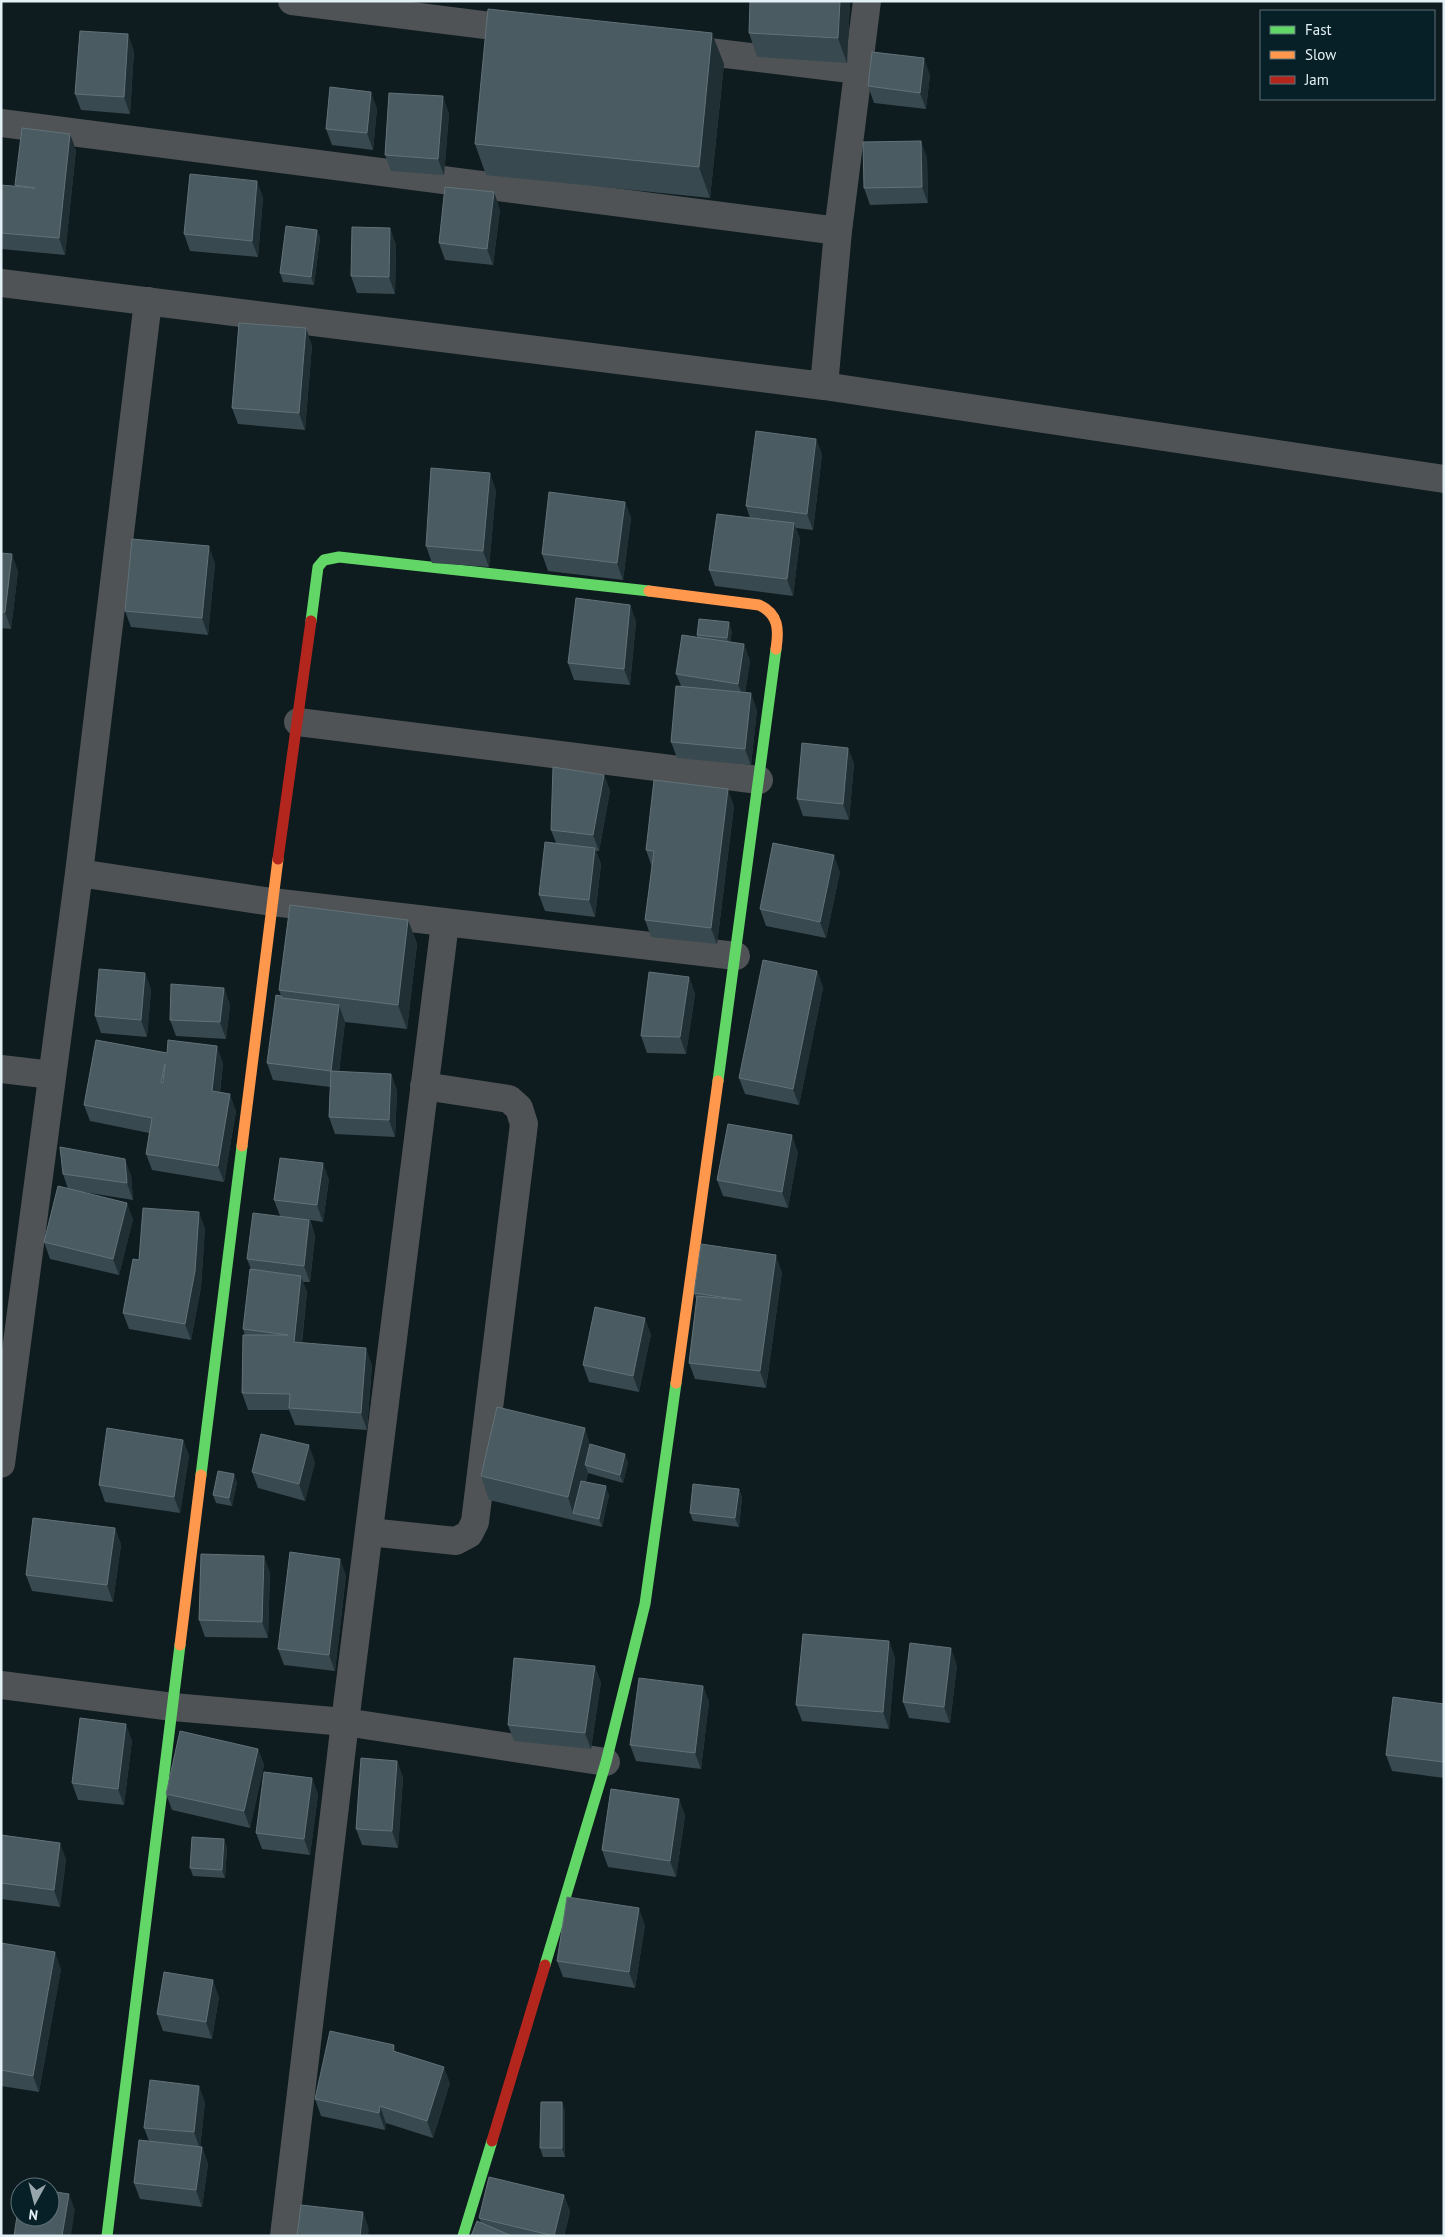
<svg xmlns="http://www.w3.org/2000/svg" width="1445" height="2237" font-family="'PT Sans',sans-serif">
<rect width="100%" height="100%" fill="#0e1b1f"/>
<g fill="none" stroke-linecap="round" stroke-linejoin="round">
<!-- street -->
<path stroke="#4f5355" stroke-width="28" d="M292 1 524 30
M684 49 858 70
M1 123 838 231
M1 283 824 386 1444 479
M824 386 838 231 867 1
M298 722 759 780
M79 873 272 902 736 956
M1 1069 52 1075
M1 1464 79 873 148 301
M369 1532 456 1541 469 1534 475 1522 524 1124 519 1108 509 1099 424 1086
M1 1685 173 1707 345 1722 606 1762
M284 2236 345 1722 445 923"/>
<!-- fast -->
<path stroke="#63d668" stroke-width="11" d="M311 621 318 567 324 560 339 557 649 591
M718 1081 776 649
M201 1475 242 1146
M545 1965 606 1762 645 1604 676 1383
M107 2236 180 1645
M463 2236 492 2141"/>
<!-- slow -->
<path stroke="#ff974d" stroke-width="11" d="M649 591 759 605C779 614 779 630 776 649
M242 1146 278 859
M676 1383 718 1081
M180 1645 201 1475"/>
<!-- jam -->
<path stroke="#b3261e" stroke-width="11" d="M278 859 311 621
M492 2141 545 1965"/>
</g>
<!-- wall -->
<path fill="#38494f" d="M850 1 847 63 757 57 749 33Z
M134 51 130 114 81 110 75 94Z
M724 64 710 198 486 175 475 144Z
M930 75 926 109 874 103 868 86Z
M377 108 373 150 332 145 326 129Z
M449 113 444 175 391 171 385 155Z
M76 150 65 255 1 249V185L15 186V185Z
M927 157 928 203 870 205 864 188Z
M263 197 258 257 190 251 184 234Z
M500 209 493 265 445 260 439 243Z
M317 230 320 238 314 285 283 282 280 273Z
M396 244 395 294 357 293 351 276Z
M312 345 305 430 238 424 232 408Z
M816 439 822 455 813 530 796 528 800 539 793 596 715 586 709 570 750 518 746 506Z
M496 490 489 567 432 563 426 546Z
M625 502 631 518 623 580 548 571 542 554Z
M1 553 18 571 11 629 1 628Z
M215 563 208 635 131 627 125 611Z
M630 605 636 622 630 685 574 680 568 663Z
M732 631 730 642 744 644 750 661 745 693 757 710 751 765 677 758 671 742 681 686 676 674 697 637V635Z
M848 748 854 764 849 820 803 816 797 799Z
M604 775 610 791 599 851H596L601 864 595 917 545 911 539 895 556 843 551 830Z
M734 806 717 944 651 937 645 920 652 867 646 850Z
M840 872 826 938 766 926 760 909Z
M408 920 417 944 407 1029 345 1022 339 1072 391 1074 397 1091 395 1137 335 1134 329 1117 330 1087 273 1080 267 1063 281 996 279 990Z
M817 971 823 988 799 1105 745 1094 739 1078Z
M145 973 151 990 147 1037 101 1033 95 1016Z
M689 977 695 994 686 1054 647 1053 641 1036Z
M224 988 230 1005 226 1039 176 1036 170 1020Z
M96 1040 223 1063 220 1093 236 1111 224 1182 152 1170 146 1154 149 1133 90 1121 84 1105Z
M798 1152 788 1208 723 1196 717 1180Z
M63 1174 131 1175 133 1200 83 1192 133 1219 119 1275 50 1259 44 1242 68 1189Z
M329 1179 323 1222 310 1220 315 1236 310 1282H303L307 1292 302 1343 372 1365 367 1430 295 1425 289 1410H248L242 1393 245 1335 243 1329 251 1269 247 1259 280 1216 274 1200Z
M205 1228 201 1287 191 1340 129 1329 123 1313 139 1260Z
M782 1272 766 1388 695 1379 689 1363 697 1301 694 1293Z
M651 1334 639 1392 589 1382 583 1365Z
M183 1440 189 1456 180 1513 105 1502 99 1485Z
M590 1444 628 1462 623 1483 588 1473 586 1482 609 1495 602 1527 489 1500 481 1476Z
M315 1462 305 1501 258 1488 252 1472Z
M237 1482 232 1506 216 1503 213 1495Z
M739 1489 742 1498 739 1527 693 1521 690 1513Z
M115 1528 121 1545 113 1602 32 1591 26 1575Z
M270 1572 268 1638 205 1637 199 1620Z
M346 1575 335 1671 284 1665 278 1649Z
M889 1641 895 1658 889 1729 802 1721 796 1705Z
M957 1665 950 1723 909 1718 903 1702Z
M601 1682 591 1749 514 1741 508 1725Z
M703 1686 709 1702 701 1769 636 1761 630 1745Z
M1444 1704V1778L1392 1771 1386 1755Z
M132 1740 124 1805 78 1800 72 1783Z
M258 1749 264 1765 250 1828 172 1810 166 1794Z
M397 1761 403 1778 398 1848 362 1845 356 1829Z
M312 1778 318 1795 310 1855 262 1849 256 1833Z
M679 1799 685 1816 676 1877 608 1867 602 1850Z
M1 1835 66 1859 60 1907 1 1899Z
M227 1847 225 1878 193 1876 190 1868Z
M645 1925 635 1988 563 1977 557 1961Z
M1 1943 61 1969 39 2092 1 2086Z
M219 1997 212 2039 163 2031 157 2014Z
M396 2052 450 2083 433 2138 386 2123 385 2130 321 2116 315 2099Z
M205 2102 200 2147H202L208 2164 202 2207 140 2199 134 2183 149 2141 144 2128Z
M565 2110V2157H543L540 2148Z
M564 2195 570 2212 564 2236H471L481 2223 479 2218Z"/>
<!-- shaded-wall -->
<path fill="#1f2f34" d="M840 1H850L847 63 838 38Z
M712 33 724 64 710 198 699 167Z
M128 34 134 51 130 114 124 97Z
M924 58 930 75 926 109 920 93Z
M371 92 377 108 373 150 367 133Z
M443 96 449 113 444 175 438 159Z
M70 134 76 150 65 255 59 238Z
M921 141 927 157 928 203 922 187Z
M257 181 263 197 258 257 252 241Z
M494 192 500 209 493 265 487 249Z
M390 228 396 244 395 294 389 277Z
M317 230 320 238 314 285 311 277Z
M306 328 312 345 305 430 299 413Z
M816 439 822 455 813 530 807 514Z
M490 473 496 490 489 567 483 551Z
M625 502 631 518 623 580 617 563Z
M794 523 800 539 793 596 787 579Z
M209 546 215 563 208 635 202 618Z
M12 554 18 571 11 629 5 612Z
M630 605 636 622 630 685 624 669Z
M729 622 732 631 730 647 727 638Z
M744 644 750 661 744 700 738 684Z
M751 693 757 710 751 765 745 749Z
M848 748 854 764 849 820 843 804Z
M604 775 610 791 599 851 593 835Z
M728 789 734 806 717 944 711 928Z
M595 848 601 864 595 917 589 900Z
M834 855 840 872 826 938 820 922Z
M408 920 417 944 407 1029 398 1005Z
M817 971 823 988 799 1105 793 1089Z
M145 973 151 990 147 1037 141 1020Z
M689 977 695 994 686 1054 680 1037Z
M224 988 230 1005 226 1039 220 1022Z
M339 1005 345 1022 337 1088 331 1071Z
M217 1046 223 1063 218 1108 212 1091Z
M391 1074 397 1091 395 1137 389 1120Z
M230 1094 236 1111 224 1182 218 1166Z
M792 1135 798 1152 788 1208 782 1192Z
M125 1159 131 1175 133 1200 127 1183Z
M323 1163 329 1179 323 1222 317 1205Z
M127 1203 133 1219 119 1275 113 1259Z
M199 1212 205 1228 201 1287 191 1340 185 1324Z
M309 1220 315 1236 310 1282 304 1266Z
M776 1255 782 1272 766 1388 760 1371Z
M301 1276 307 1292 300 1359 294 1342Z
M645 1318 651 1334 639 1392 633 1376Z
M366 1348 372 1365 367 1430 361 1413Z
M585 1428 593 1453 585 1465 588 1473 578 1514 573 1513 568 1497Z
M183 1440 189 1456 180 1513 174 1497Z
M309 1445 315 1462 305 1501 299 1484Z
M625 1454 628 1462 623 1483 620 1475Z
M234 1474 237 1482 232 1506 229 1498Z
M606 1486 609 1495 602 1527 599 1519Z
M739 1489 742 1498 739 1527 735 1518Z
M115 1528 121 1545 113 1602 107 1585Z
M264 1556 270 1572 268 1638 262 1622Z
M340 1559 346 1575 335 1671 329 1655Z
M889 1641 895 1658 889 1729 883 1712Z
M951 1648 957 1665 950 1723 944 1707Z
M595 1666 601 1682 591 1749 585 1733Z
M703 1686 709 1702 701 1769 695 1753Z
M126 1724 132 1740 124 1805 118 1789Z
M258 1749 264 1765 250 1828 244 1811Z
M397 1761 403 1778 398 1848 392 1831Z
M312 1778 318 1795 310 1855 304 1839Z
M679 1799 685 1816 676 1877 670 1861Z
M224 1839 227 1847 225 1878 222 1870Z
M60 1843 66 1859 60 1907 54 1890Z
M639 1908 645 1925 635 1988 629 1972Z
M55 1952 61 1969 39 2092 33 2076Z
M213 1980 219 1997 212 2039 206 2022Z
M394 2045 400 2062 393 2051Z
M444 2067 450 2083 433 2138 427 2121Z
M199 2086 205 2102 200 2149 194 2132Z
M562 2102 565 2110V2157L562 2148Z
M380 2106 386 2123 385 2130 379 2113Z
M202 2147 208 2164 202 2207 196 2190Z
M69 2194 75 2210 71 2236H62Z
M564 2195 570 2212 564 2236H554Z
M363 2212 369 2229 368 2236H360Z"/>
<!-- building -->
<path fill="#4a5b61" stroke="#627278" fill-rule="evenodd" d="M750 1H840L838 38 749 33Z
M488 9 712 33 699 167 475 144Z
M80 31 128 34 124 97 75 94Z
M872 52 924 58 920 93 868 86Z
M330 87 371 92 367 133 326 129Z
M389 93 443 96 438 159 385 155Z
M22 128 70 134 59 238 1 233V185L35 188 15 185Z
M921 141 922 187 864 188 863 142Z
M190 174 257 181 252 241 184 234Z
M445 187 494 192 487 249 439 243Z
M286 226 317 230 311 277 280 273Z
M352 227 390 228 389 277 351 276Z
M239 323 306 328 299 413 232 408Z
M756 431 816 439 807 514 746 506Z
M431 468 490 473 483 551 426 546Z
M549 492 625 502 617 563 542 554Z
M717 514 794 523 787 579 709 570Z
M132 539 209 546 202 618 125 611Z
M1 553 12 554 5 612H1Z
M576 598 630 605 624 669 568 663Z
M699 619 729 622 727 638 697 635Z
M682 635 744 644 738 684 676 674Z
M676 686 751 693 745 749 671 742Z
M802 743 848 748 843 804 797 799Z
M553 767 604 775 593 835 551 830Z
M654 780 728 789 711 928 645 920 654 851 646 850Z
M545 842 595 848 589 900 539 895Z
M773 843 834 855 820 922 760 909Z
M290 905 408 920 398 1005 279 990Z
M763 960 817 971 793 1089 739 1078Z
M99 969 145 973 141 1020 95 1016Z
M649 972 689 977 680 1037 641 1036Z
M171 984 224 988 220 1022 170 1020Z
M276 995 281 996 282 998 339 1005 331 1071 267 1063Z
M96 1040 167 1053 168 1040 217 1046 212 1091 230 1094 218 1166 146 1154 152 1118 84 1105ZM165 1064 163 1083 161 1082Z
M331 1071 391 1074 389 1120 329 1117Z
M728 1124 792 1135 782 1192 717 1180Z
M60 1147 125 1159 127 1183 63 1174Z
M280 1158 323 1163 317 1205 274 1200Z
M58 1186 127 1203 113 1259 44 1242Z
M143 1208 199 1212 195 1271 185 1324 123 1313 133 1259 139 1260Z
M253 1213 309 1220 304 1266 247 1259Z
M701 1244 776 1255 760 1371 689 1363 697 1296 741 1300 694 1293Z
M250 1269 301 1276 294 1342 366 1348 361 1413 289 1408 290 1394 242 1393 243 1335H288L243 1329Z
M595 1307 645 1318 633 1376 583 1365Z
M497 1407 585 1428 568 1497 481 1476Z
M107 1428 183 1440 174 1497 99 1485Z
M261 1434 309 1445 299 1484 252 1472Z
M590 1444 625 1454 620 1475 585 1465Z
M218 1471 234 1474 229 1498 213 1495Z
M581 1481 606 1486 599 1519 573 1513Z
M693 1484 739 1489 735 1518 690 1513Z
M33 1518 115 1528 107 1585 26 1575Z
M290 1552 340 1559 329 1655 278 1649Z
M201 1554 264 1556 262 1622 199 1620Z
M803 1634 889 1641 883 1712 796 1705Z
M910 1643 951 1648 944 1707 903 1702Z
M514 1658 595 1666 585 1733 508 1725Z
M639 1678 703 1686 695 1753 630 1745Z
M1393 1697 1444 1704V1762L1386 1755Z
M80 1718 126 1724 118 1789 72 1783Z
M180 1731 258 1749 244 1811 166 1794Z
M361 1758 397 1761 392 1831 356 1829Z
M264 1772 312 1778 304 1839 256 1833Z
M611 1789 679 1799 670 1861 602 1850Z
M1 1835 60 1843 54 1890 1 1883Z
M192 1837 224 1839 222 1870 190 1868Z
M567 1897 639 1908 629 1972 557 1961Z
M1 1943 55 1952 33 2076 1 2070Z
M164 1972 213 1980 206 2022 157 2014Z
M330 2031 394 2045 393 2051 444 2067 427 2121 380 2106 379 2113 315 2099Z
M150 2080 199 2086 194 2132 144 2128Z
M541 2102H562V2148H540Z
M139 2140 202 2147 196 2190 134 2183Z
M489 2177 564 2195 554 2236 479 2218Z
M50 2191 69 2194 62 2236H14L20 2196V2217H50Z
M301 2205 363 2212 360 2236H297Z
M477 2221 512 2236H471Z"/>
<!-- border -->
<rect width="1445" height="2237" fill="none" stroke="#e3f1f6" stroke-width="5"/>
<!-- legend -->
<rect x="1260" y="10" width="175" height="90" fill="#071f26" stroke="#5f7379"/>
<rect x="1270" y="26" width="25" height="8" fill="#63d668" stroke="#5f7379"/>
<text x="1305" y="35" font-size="15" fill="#e3f1f6">Fast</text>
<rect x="1270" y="51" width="25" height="8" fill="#ff974d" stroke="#5f7379"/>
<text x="1305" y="60" font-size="15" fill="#e3f1f6">Slow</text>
<rect x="1270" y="76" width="25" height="8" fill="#b3261e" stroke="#5f7379"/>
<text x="1305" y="85" font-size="15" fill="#e3f1f6">Jam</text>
<!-- north arrow -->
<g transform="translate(35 2202) rotate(187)"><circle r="24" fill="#071f26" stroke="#5f7379"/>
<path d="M0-4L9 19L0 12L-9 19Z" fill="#98a6ab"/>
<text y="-8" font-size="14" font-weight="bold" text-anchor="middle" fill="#e3f1f6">N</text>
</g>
</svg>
